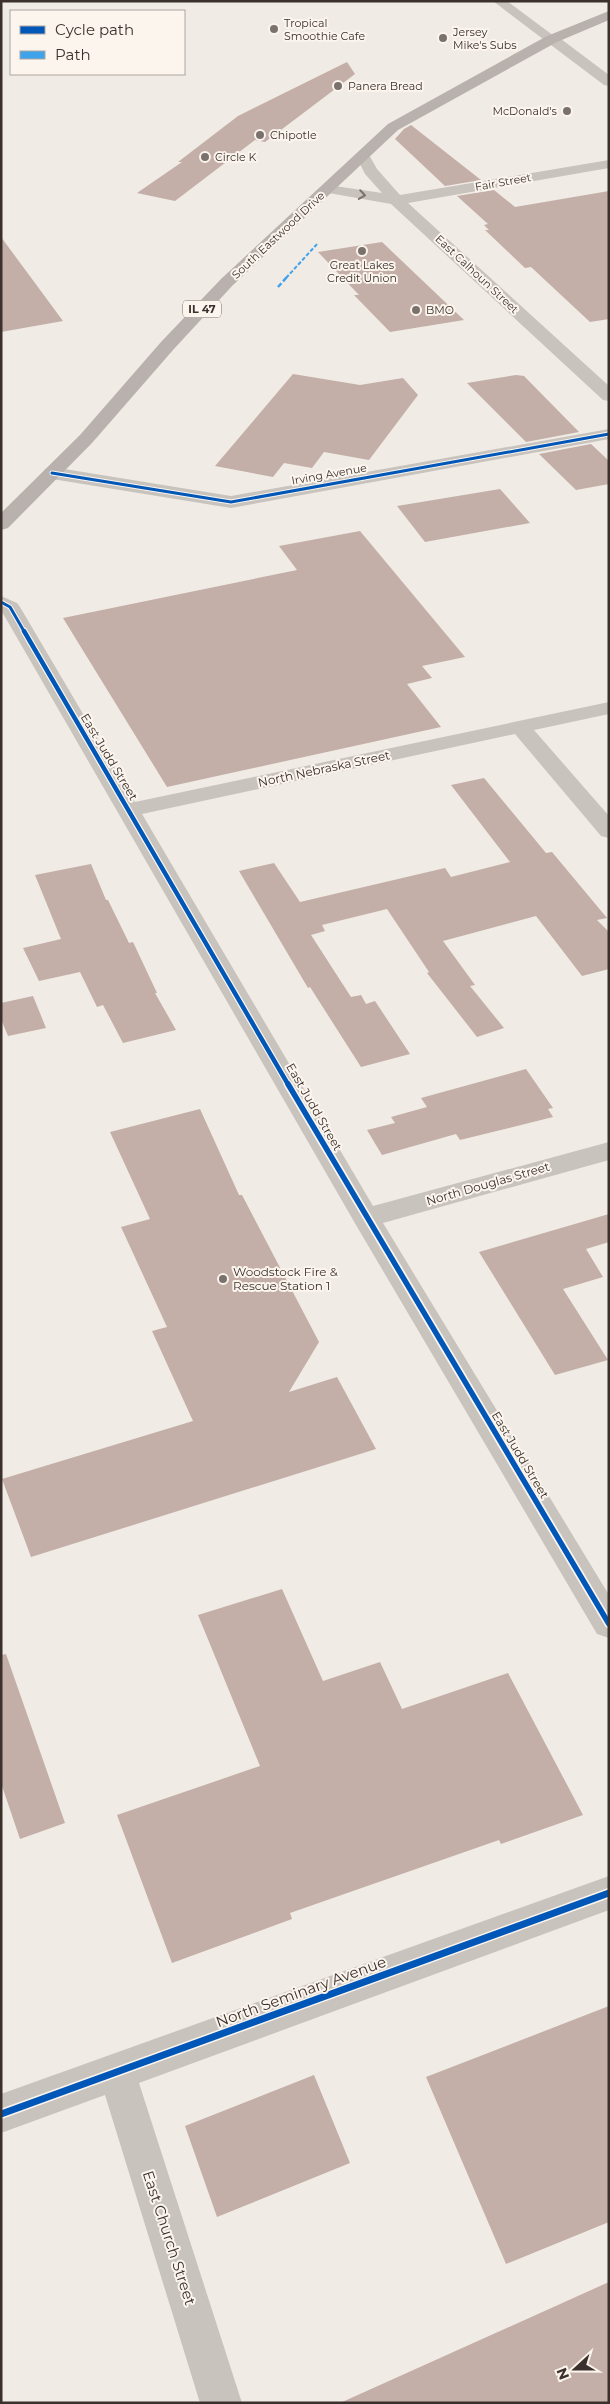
<svg xmlns="http://www.w3.org/2000/svg" width="610" height="2404" font-family="Montserrat,sans-serif">
<rect width="100%" height="100%" fill="#f0ebe5"/>
<!-- building -->
<path fill="#c3afa7" d="M347 62 355 74 265 142 255 140 175 201 137 193 182 162H178L238 116Z
M411 125 481 180 445 186 395 139 404 129Z
M494 190 515 207 609 191V319L590 322 531 267 525 268 485 230H489L484 225 488 224 457 196Z
M1 237 63 321 1 332Z
M382 242 464 320 390 332 354 295H359L318 252Z
M293 374 360 385 403 378 418 395 369 460 324 452 312 468 284 463 273 477 215 466Z
M516 375 524 376 579 432 526 442 467 383Z
M591 444 609 461V484L576 490 539 454Z
M500 489 530 523 425 542 397 506Z
M360 531 465 657 422 666 432 678 407 684 441 727 167 787 63 618 297 570 279 546Z
M484 778 546 853 552 852 607 918 597 920 609 932V969L582 976 536 916 443 941 475 985 470 986 504 1028 477 1037 427 973 429 972 387 909 322 925 325 931 311 935 351 997 361 995 366 1004 375 1001 410 1054 361 1067 310 987 308 988 239 871 274 863 300 902 445 868 451 877 510 862 451 785Z
M91 864 106 900H108L129 943 133 942 157 993H155L176 1030 123 1043 103 1005 97 1007 80 972 39 981 23 948 61 939 35 875Z
M33 996 46 1028 8 1036 1 1019V1003Z
M526 1069 553 1108 548 1109 553 1117 460 1140 456 1134 382 1155 367 1130 395 1123 391 1117 427 1107 421 1098Z
M200 1109 239 1195H242L319 1342 289 1392 337 1377 376 1449 31 1557 2 1479 193 1421 152 1331 167 1327 121 1227 150 1219 110 1132Z
M609 1214V1242L586 1249 603 1277 563 1289 608 1360 555 1375 479 1252Z
M282 1589 323 1681 380 1662 402 1709 508 1673 583 1815 501 1844 499 1840 290 1913 292 1919 172 1963 117 1815 260 1766 198 1615Z
M6 1654 65 1823 20 1839 1 1783V1655Z
M609 2006V2222L506 2264 426 2077Z
M314 2075 350 2163 217 2217 185 2126Z
M609 2282V2403H340Z"/>
<g fill="none" stroke-linecap="round" stroke-linejoin="round">
<!-- minor -->
<path fill="#c9c3be" fill-rule="evenodd" d="M552 35 557 36 609 75V86L604 85 547 42 546 39Z
M363 152 368 153 377 169 400 195 609 160V168L408 203 609 386V401L603 400 391 204 323 192 321 189 323 186 328 185 382 193 365 174 356 156Z
M609 429V439L231 508 52 479 45 477 43 473 45 469 52 467 231 496Z
M1 596 17 603 20 607 135 802 609 702V714L534 730 609 816V838L601 836 515 734 142 814 373 1206 609 1142V1160L383 1223 609 1595V1638L597 1634 356 1225 1 610Z
M609 1876V1910L139 2083 242 2403H200L105 2095 1 2133V2094Z"/>
<!-- tertiary -->
<path fill="#c9c3be" fill-rule="evenodd" d="M493 1H507L558 39 552 43 547 42Z"/>
<!-- primary -->
<path fill="#b8b1ad" fill-rule="evenodd" d="M609 11V20L557 42 398 130 233 285 173 350 92 443 8 528 1 530V513L80 435 161 342 221 279 388 124 547 36Z"/>
<!-- quiet-far1 -->
<path stroke="#3fa3eb" stroke-width="2" stroke-dasharray="4 2" stroke-linecap="butt" d="M286 278 318 243"/>
<!-- quiet -->
<path stroke="#3fa3eb" stroke-width="2.5" stroke-dasharray="5 2.5" stroke-linecap="butt" d="M278 287 287 277"/>
<defs>
<path id="cycleway-far3" d="M52 473 231 502 609 434
M1 602 10 607 25 633"/>
<path id="cycleway-far2" d="M24 631 289 1086"/>
<path id="cycleway-far1" d="M288 1084 609 1624"/>
<path id="cycleway" d="M1 2114 609 1893"/>
</defs>
<!-- cycleway-far3 casing -->
<use href="#cycleway-far3" stroke="#fbf5ee" stroke-width="5"/>
<!-- cycleway-far2 casing -->
<use href="#cycleway-far2" stroke="#fbf5ee" stroke-width="7"/>
<!-- cycleway-far1 casing -->
<use href="#cycleway-far1" stroke="#fbf5ee" stroke-width="9"/>
<!-- cycleway casing -->
<use href="#cycleway" stroke="#fbf5ee" stroke-width="10"/>
<!-- cycleway-far3 -->
<use href="#cycleway-far3" stroke="#0057b8" stroke-width="3"/>
<!-- cycleway-far2 -->
<use href="#cycleway-far2" stroke="#0057b8" stroke-width="4.5"/>
<!-- cycleway-far1 -->
<use href="#cycleway-far1" stroke="#0057b8" stroke-width="5.5"/>
<!-- cycleway -->
<use href="#cycleway" stroke="#0057b8" stroke-width="7"/>
</g>
<!-- one-way arrows -->
<defs><path id="oneway-chevron" d="M-2-3.5L2.5 0L-2 3.5" fill="none" stroke-width="1.6" stroke-linecap="round" stroke-linejoin="round" transform="scale(1.25)"/></defs>
<use stroke="#7b726d" href="#oneway-chevron" transform="translate(362 195) rotate(9)"/>
<!-- markers -->
<g fill="#7a716c" stroke="#fbf5ee" stroke-width="2">
<circle cx="274" cy="29" r="5"/>
<circle cx="443" cy="38" r="5"/>
<circle cx="338" cy="86" r="5"/>
<circle cx="567" cy="111" r="5"/>
<circle cx="260" cy="135" r="5"/>
<circle cx="205" cy="157" r="5"/>
<circle cx="362" cy="251" r="5"/>
<circle cx="416" cy="310" r="5"/>
<circle cx="223" cy="1279" r="5"/>
</g>
<g text-anchor="middle" stroke-width="4" stroke-linejoin="round" paint-order="stroke">
<!-- far-poi labels -->
<g font-size="11" fill="#3b302b" stroke="#fbf5ee" text-anchor="start">
<text x="284" y="27">Tropical<tspan x="284" dy="13">Smoothie Cafe</tspan></text>
<text x="453" y="36">Jersey<tspan x="453" dy="13">Mike's Subs</tspan></text>
<text x="348" y="90">Panera Bread</text>
<text x="557" y="115" text-anchor="end">McDonald's</text>
<text x="270" y="139">Chipotle</text>
<text x="215" y="161">Circle K</text>
<text x="362" y="269" text-anchor="middle">Great Lakes<tspan x="362" dy="13">Credit Union</tspan></text>
<text x="426" y="314">BMO</text>
</g>
<!-- far-street labels -->
<g font-size="11" fill="#3b302b" stroke="#fbf5ee">
<text transform="translate(503 182) rotate(-10)" y="4">Fair Street</text>
<text transform="translate(278 235) rotate(-43)" y="4">South Eastwood Drive</text>
<text transform="translate(477 274) rotate(43)" y="4">East Calhoun Street</text>
<text transform="translate(329 474) rotate(-10)" y="4">Irving Avenue</text>
</g>
<!-- shield labels -->
<rect fill="#fbf5ee" stroke="#756b66" stroke-width="1" x="183" y="300.5" width="38" height="17" rx="4"/>
<g font-size="11" font-weight="bold" fill="#3b302b">
<text x="202" y="313">IL 47</text>
</g>
<!-- street labels -->
<g font-size="12" fill="#3b302b" stroke="#fbf5ee">
<text transform="translate(109 757) rotate(59)" y="4">East Judd Street</text>
<text transform="translate(324 769) rotate(-12)" y="4">North Nebraska Street</text>
<text transform="translate(314 1107) rotate(60)" y="4">East Judd Street</text>
<text transform="translate(488 1184) rotate(-16)" y="4">North Douglas Street</text>
<text transform="translate(520 1455) rotate(59)" y="4">East Judd Street</text>
</g>
<!-- poi labels -->
<g font-size="12" fill="#3b302b" stroke="#fbf5ee" text-anchor="start">
<text x="233" y="1276">Woodstock Fire &amp;<tspan x="233" dy="14">Rescue Station 1</tspan></text>
</g>
<!-- near-street labels -->
<g font-size="15" fill="#3b302b" stroke="#fbf5ee">
<text transform="translate(301 1992) rotate(-20)" y="5">North Seminary Avenue</text>
<text transform="translate(169 2238) rotate(72)" y="5">East Church Street</text>
</g>
</g>
<!-- border -->
<rect width="610" height="2404" fill="none" stroke="#3b302b" stroke-width="5"/>
<!-- legend -->
<rect x="10" y="10" width="175" height="65" fill="#fbf5ee" stroke="#aea6a0"/>
<rect x="20" y="26" width="25" height="8" fill="#0057b8" stroke="#aea6a0"/>
<text x="55" y="35" font-size="15" fill="#3b302b">Cycle path</text>
<rect x="20" y="51" width="25" height="8" fill="#3fa3eb" stroke="#aea6a0"/>
<text x="55" y="60" font-size="15" fill="#3b302b">Path</text>
<!-- north arrow -->
<g transform="translate(575 2369) rotate(249)" stroke="#fbf5ee" stroke-width="4" paint-order="stroke">
<path d="M0-4L9 19L0 12L-9 19Z" fill="#3b302b"/>
<text y="-8" font-size="14" font-weight="bold" text-anchor="middle" fill="#3b302b">N</text>
</g>
</svg>
